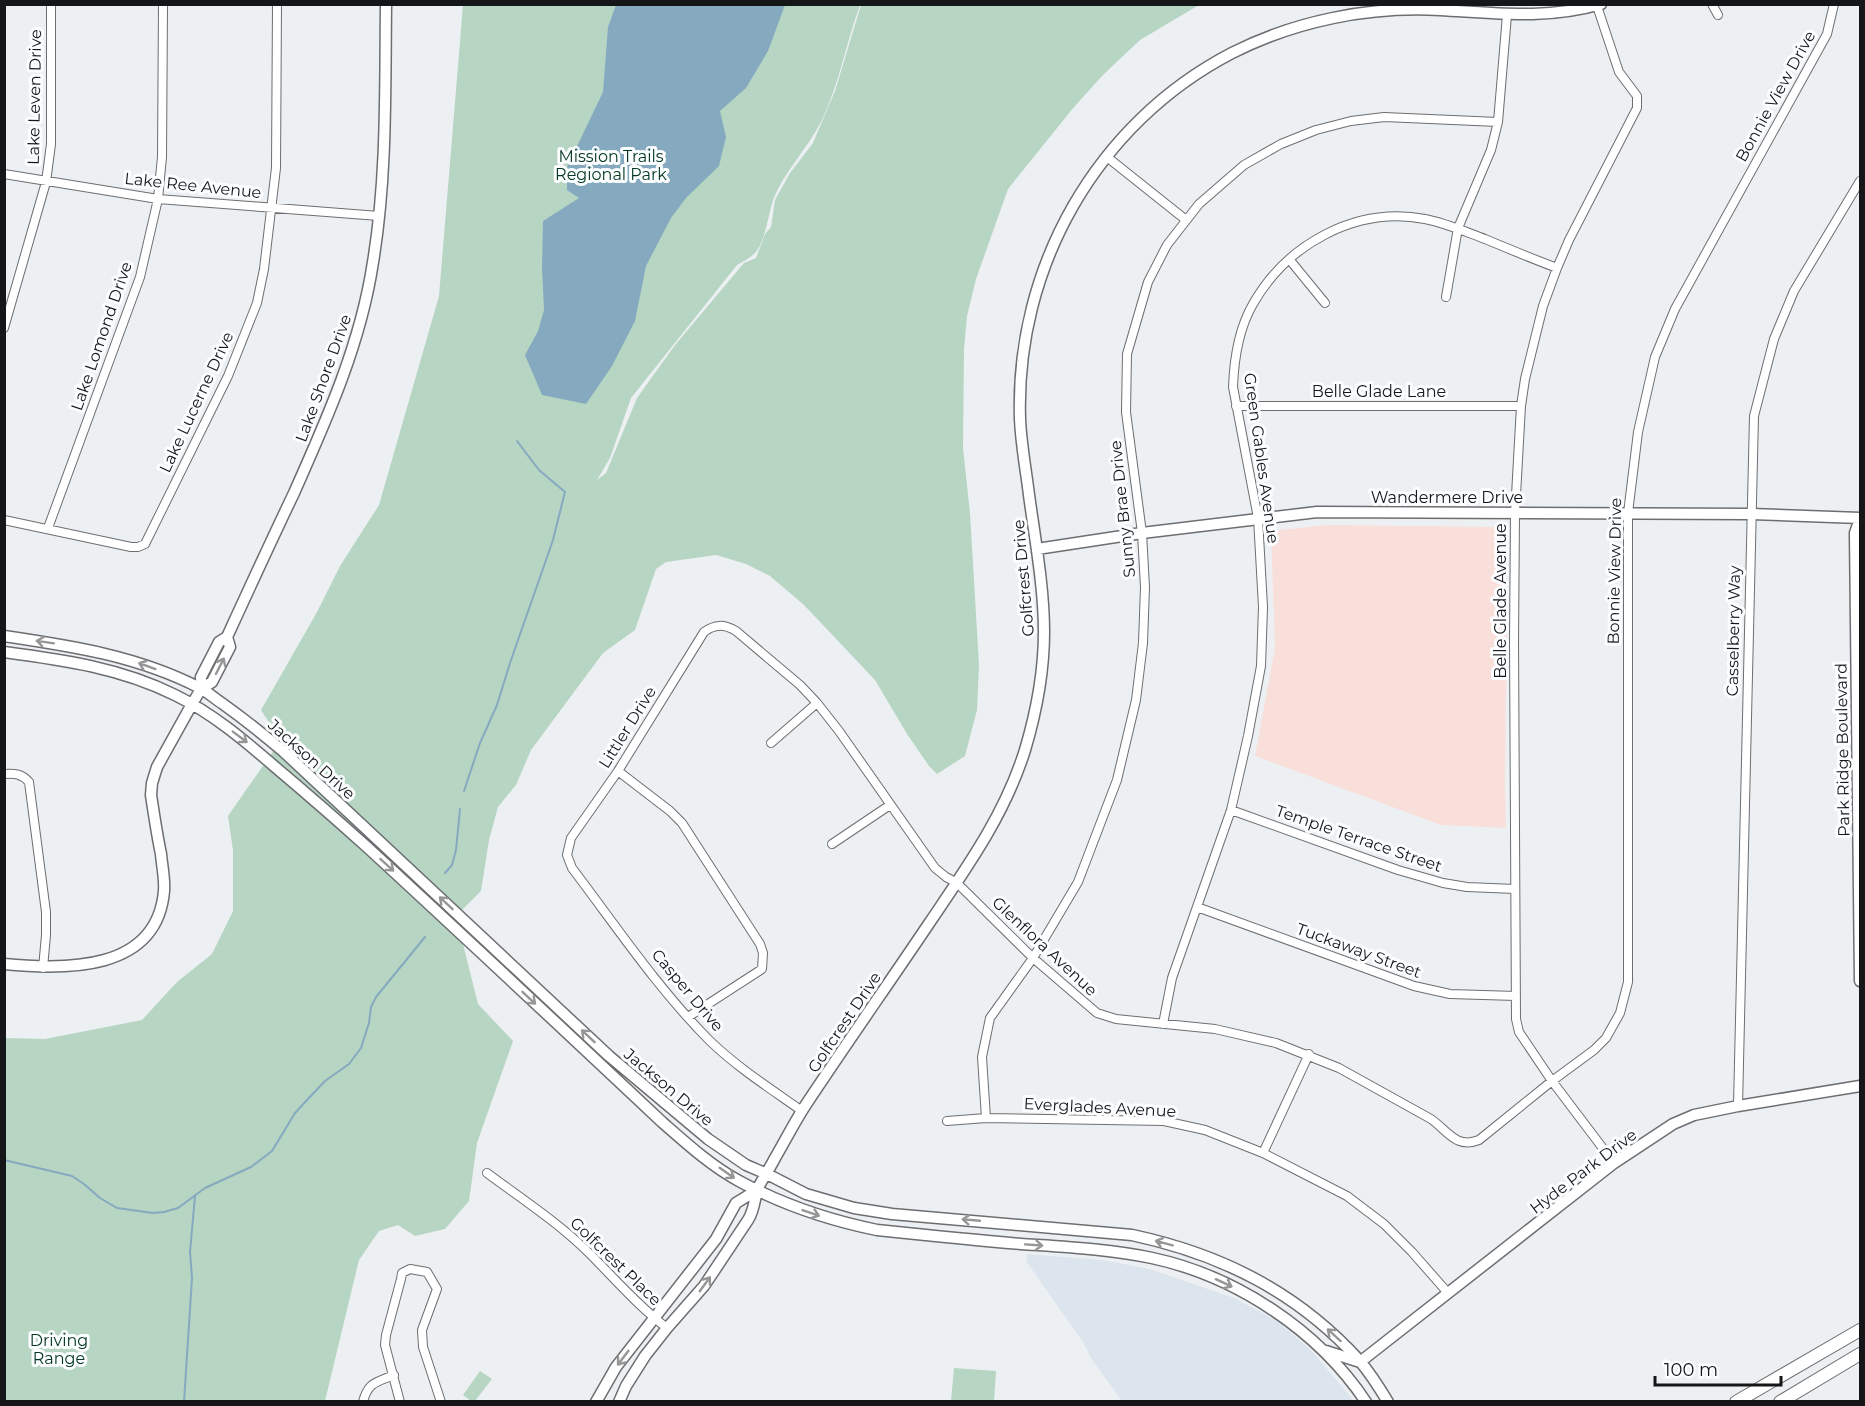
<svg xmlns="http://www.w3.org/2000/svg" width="1865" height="1406" font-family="Montserrat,sans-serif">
<rect width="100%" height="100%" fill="#edf0f3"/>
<!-- built -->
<path fill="#dce5ee" d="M1027 1254 1103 1260 1150 1269 1234 1298 1274 1319 1311 1350 1354 1401H1122L1092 1360 1083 1342 1026 1261Z"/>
<!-- education -->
<path fill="#f9dfda" d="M1327 525 1505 527 1507 601 1505 782 1506 828 1441 825 1255 756 1275 648 1271 531Z"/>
<!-- green -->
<path fill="#b7d5c3" d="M463 5H860C846 43 839 85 821 122 807 149 784 172 773 200 768 215 765 245 753 255 748 259 742 262 737 265L631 398 610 458 597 480 606 473 637 398 675 345 744 263 756 258 765 234 771 227 775 200 790 173 813 143 835 91 861 5H1199L1140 40 1103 75 1074 107 1008 189 976 279 967 316 964 349 963 448 970 513 979 665 977 710 965 756 937 774 929 766 907 734 875 680 804 605 770 576 746 564 716 555 666 562 656 569 635 630 603 653 531 750 516 785 498 807 489 840 481 891 456 916 478 1004 513 1041 477 1143 469 1201 445 1229 415 1236 398 1225 379 1231 359 1260 325 1401H5V1038L45 1039 142 1020 177 982 212 954 233 911V850L228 816 274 750 291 739 272 727 261 710 317 612 340 566 379 505 439 296Z
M954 1368 996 1371 994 1401H951Z
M480 1371 492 1379 475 1401H471L463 1395Z"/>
<!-- water -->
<path fill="#85aabf" d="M616 5H785L768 51 746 88 720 111 726 137 719 166 686 198 671 218 646 266 635 321 612 366 586 404 542 395 525 355 538 331 544 310 542 267 543 221 579 198 567 190V167L603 92 608 27Z"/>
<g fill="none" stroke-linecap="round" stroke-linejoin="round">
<!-- stream -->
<path stroke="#85aabf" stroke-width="2" d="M464 791 480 743 497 705 510 663 553 540 565 492 539 470 517 441
M445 873 452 865 456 850 460 809
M4 1160 72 1176 84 1184 100 1198 117 1208 153 1213 164 1212 178 1208 205 1188 251 1167 272 1151 295 1113 307 1100 325 1081 349 1064 361 1048 369 1023 371 1007 376 997 425 937
M184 1402 192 1278 190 1252 195 1196"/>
<defs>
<path id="street" d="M1712 4 1718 15
M1597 6 1619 72 1637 96V108L1569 240 1557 268 1543 306 1525 379 1521 406 1515 513 1514 640 1516 1019 1519 1032 1552 1081 1614 1163
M1107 157 1186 220
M4 174 158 199 379 216
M1289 259 1325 303
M1446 297 1458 228 1491 150 1498 122 1507 15
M4 328 46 182 51 144V4
M1236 406H1521
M4 520 131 547H138L145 544 228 376 257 303 264 269 276 168 277 4
M48 528 140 277 158 199 162 157 163 4
M771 743 817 703
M618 771 670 811 682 823 760 944 763 953 762 969 688 1017
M4 774C15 773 22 774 29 782L46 912V935L43 968
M1231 810 1398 870 1443 883 1467 887 1515 889
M832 844 890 805
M1197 907 1414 986 1450 994 1516 996
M1163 1024 1172 978 1231 810 1248 736 1261 666 1263 607 1258 518 1233 387C1234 360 1239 328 1253 304 1287 244 1356 206 1425 219 1446 223 1466 232 1485 239 1509 249 1533 259 1557 268
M1738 1106 1754 416 1774 339 1794 291 1860 181
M802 1111C771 1089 738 1068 710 1041 658 989 616 926 572 868L567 855 571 838 618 771 704 632C715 624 724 624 736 631L800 685 817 703 839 731 935 868 946 877 957 883 1033 958 1097 1013 1116 1019 1215 1029 1276 1043 1339 1068 1431 1119C1448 1131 1456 1149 1479 1140L1552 1081 1594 1050 1606 1038 1620 1013 1628 982V513L1638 432 1655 357 1675 309 1827 34 1834 4
M986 1118 982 1057 990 1018 1033 958 1078 882 1117 780 1136 700 1143 643 1145 587 1142 533 1126 412 1127 354 1148 282 1167 245 1199 204 1244 165 1281 144 1316 130 1351 121 1384 117 1498 122
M947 1121 986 1118 1164 1121 1205 1130 1263 1153 1347 1196 1384 1224 1412 1252 1448 1293
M1263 1153 1309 1054
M487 1173C522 1199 559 1223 590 1254 615 1279 638 1306 667 1328
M363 1402C368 1382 377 1382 394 1375
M400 1402 385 1345 386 1335 401 1279 402 1273 410 1269 427 1272 437 1289 422 1330 423 1347 441 1402"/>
<path id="secondary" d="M1860 519 1855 533 1860 981
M1037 549 1142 533 1317 512 1751 514 1860 518
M4 636C72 646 138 656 200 688 208 692 215 699 223 704 244 719 264 735 284 752L609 1056 708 1139 746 1165 767 1174 806 1194 854 1208 892 1214 1132 1235C1221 1254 1297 1292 1359 1360 1370 1373 1379 1387 1388 1402
M4 652C64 660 121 668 175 695 212 713 244 740 274 766 306 793 336 819 367 847 466 938 564 1030 662 1122 686 1143 711 1166 739 1181 783 1205 828 1220 877 1230 925 1235 973 1240 1021 1244 1065 1247 1109 1249 1152 1258 1236 1276 1318 1330 1366 1402
M201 689V677L219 642 227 637C249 589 271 541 294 493 327 419 361 343 373 262 387 178 385 90 386 4
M4 964C65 970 157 972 164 891 165 879 162 866 161 854 157 835 154 815 151 795L152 783 157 767 192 704 201 689 212 682 230 647 227 637
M1326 1351 1360 1362 1614 1163 1673 1124 1694 1115 1738 1106 1860 1086
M596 1402 616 1367 716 1239 736 1203 757 1190
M619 1402 626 1386 645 1356 667 1328 704 1286 748 1220C755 1209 754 1199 758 1188 763 1178 770 1168 775 1158 785 1141 794 1123 805 1106 846 1044 889 983 930 922 968 866 1005 814 1025 750 1036 713 1044 670 1044 632 1044 587 1035 539 1029 495 1026 470 1021 444 1020 419 1015 267 1097 123 1232 53 1295 21 1369 6 1440 10 1495 13 1546 20 1601 4"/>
<path id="primary" d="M1736 1402 1860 1330
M1780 1402 1860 1354"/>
</defs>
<!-- street casing -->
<use href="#street" stroke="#6c6e71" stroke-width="10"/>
<!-- secondary casing -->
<use href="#secondary" stroke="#6c6e71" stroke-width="13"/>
<!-- primary casing -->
<use href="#primary" stroke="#6c6e71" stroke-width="14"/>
<!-- street -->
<use href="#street" stroke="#fff" stroke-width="8"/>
<!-- secondary -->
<use href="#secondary" stroke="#fff" stroke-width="10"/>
<!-- primary -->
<use href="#primary" stroke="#fff" stroke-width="12"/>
</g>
<!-- one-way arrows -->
<defs><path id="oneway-shaft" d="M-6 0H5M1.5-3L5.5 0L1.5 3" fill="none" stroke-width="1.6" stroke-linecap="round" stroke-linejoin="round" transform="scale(1.5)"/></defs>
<g stroke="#969697">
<use href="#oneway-shaft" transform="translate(45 642) rotate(-171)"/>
<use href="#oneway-shaft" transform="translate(147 666) rotate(-160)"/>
<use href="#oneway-shaft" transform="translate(220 666) rotate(-63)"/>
<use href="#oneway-shaft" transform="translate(240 737) rotate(37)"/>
<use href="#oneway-shaft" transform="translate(387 865) rotate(42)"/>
<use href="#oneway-shaft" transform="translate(446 903) rotate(-137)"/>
<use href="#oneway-shaft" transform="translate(529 998) rotate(43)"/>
<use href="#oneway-shaft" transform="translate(588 1036) rotate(-137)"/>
<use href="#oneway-shaft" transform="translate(727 1173) rotate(35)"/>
<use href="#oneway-shaft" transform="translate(811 1213) rotate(19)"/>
<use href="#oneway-shaft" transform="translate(971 1220) rotate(-175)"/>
<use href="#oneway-shaft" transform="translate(1164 1243) rotate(-165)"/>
<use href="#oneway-shaft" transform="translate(1034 1245) rotate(4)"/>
<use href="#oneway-shaft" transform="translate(1224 1283) rotate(25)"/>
<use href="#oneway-shaft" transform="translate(705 1284) rotate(-54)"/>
<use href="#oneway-shaft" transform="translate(1334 1335) rotate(-138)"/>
<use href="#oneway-shaft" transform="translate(623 1358) rotate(127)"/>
</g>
<g text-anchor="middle" stroke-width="6" stroke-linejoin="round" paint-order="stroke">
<!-- street labels -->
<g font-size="16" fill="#151617" stroke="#fbfdff">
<text transform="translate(1775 96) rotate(-61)" y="6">Bonnie View Drive</text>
<text transform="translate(34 97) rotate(-89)" y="6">Lake Leven Drive</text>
<text transform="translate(193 185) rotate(6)" y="6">Lake Ree Avenue</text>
<text transform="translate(101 336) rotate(-71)" y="6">Lake Lomond Drive</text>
<text transform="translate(323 378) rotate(-70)" y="6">Lake Shore Drive</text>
<text x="1379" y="397">Belle Glade Lane</text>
<text transform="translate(196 402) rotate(-65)" y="6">Lake Lucerne Drive</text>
<text transform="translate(1262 458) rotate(82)" y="6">Green Gables Avenue</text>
<text x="1447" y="503">Wandermere Drive</text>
<text transform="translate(1122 509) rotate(-96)" y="6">Sunny Brae Drive</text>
<text transform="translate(1614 571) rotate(-89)" y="6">Bonnie View Drive</text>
<text transform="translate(1023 578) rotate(-95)" y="6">Golfcrest Drive</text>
<text transform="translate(1500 601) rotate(-90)" y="6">Belle Glade Avenue</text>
<text transform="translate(1733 631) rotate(-89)" y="6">Casselberry Way</text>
<text transform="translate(627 727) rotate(-58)" y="6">Littler Drive</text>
<text transform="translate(1842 750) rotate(-91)" y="6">Park Ridge Boulevard</text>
<text transform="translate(312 759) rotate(42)" y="6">Jackson Drive</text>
<text transform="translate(1359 838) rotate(19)" y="6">Temple Terrace Street</text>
<text transform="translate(1045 946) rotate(43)" y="6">Glenflora Avenue</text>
<text transform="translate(1359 950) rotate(20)" y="6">Tuckaway Street</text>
<text transform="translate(688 990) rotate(50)" y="6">Casper Drive</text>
<text transform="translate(844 1022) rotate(-56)" y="6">Golfcrest Drive</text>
<text transform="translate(669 1087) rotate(40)" y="6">Jackson Drive</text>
<text transform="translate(1100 1107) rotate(3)" y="6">Everglades Avenue</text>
<text transform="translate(1583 1171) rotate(-37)" y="6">Hyde Park Drive</text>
<text transform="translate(616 1261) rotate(44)" y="6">Golfcrest Place</text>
</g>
<!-- park labels -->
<g font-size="16" fill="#043721" stroke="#fbfdff">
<text x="611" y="162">Mission Trails<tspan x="611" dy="18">Regional Park</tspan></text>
<text x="59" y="1346">Driving<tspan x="59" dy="18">Range</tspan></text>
</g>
</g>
<!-- border -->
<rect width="1865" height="1406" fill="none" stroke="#151617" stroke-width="12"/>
<!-- scale -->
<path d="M1655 1376v9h126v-9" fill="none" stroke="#151617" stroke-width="3"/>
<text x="1664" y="1376" font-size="18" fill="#151617" stroke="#fbfdff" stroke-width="4.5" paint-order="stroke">100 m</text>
</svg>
